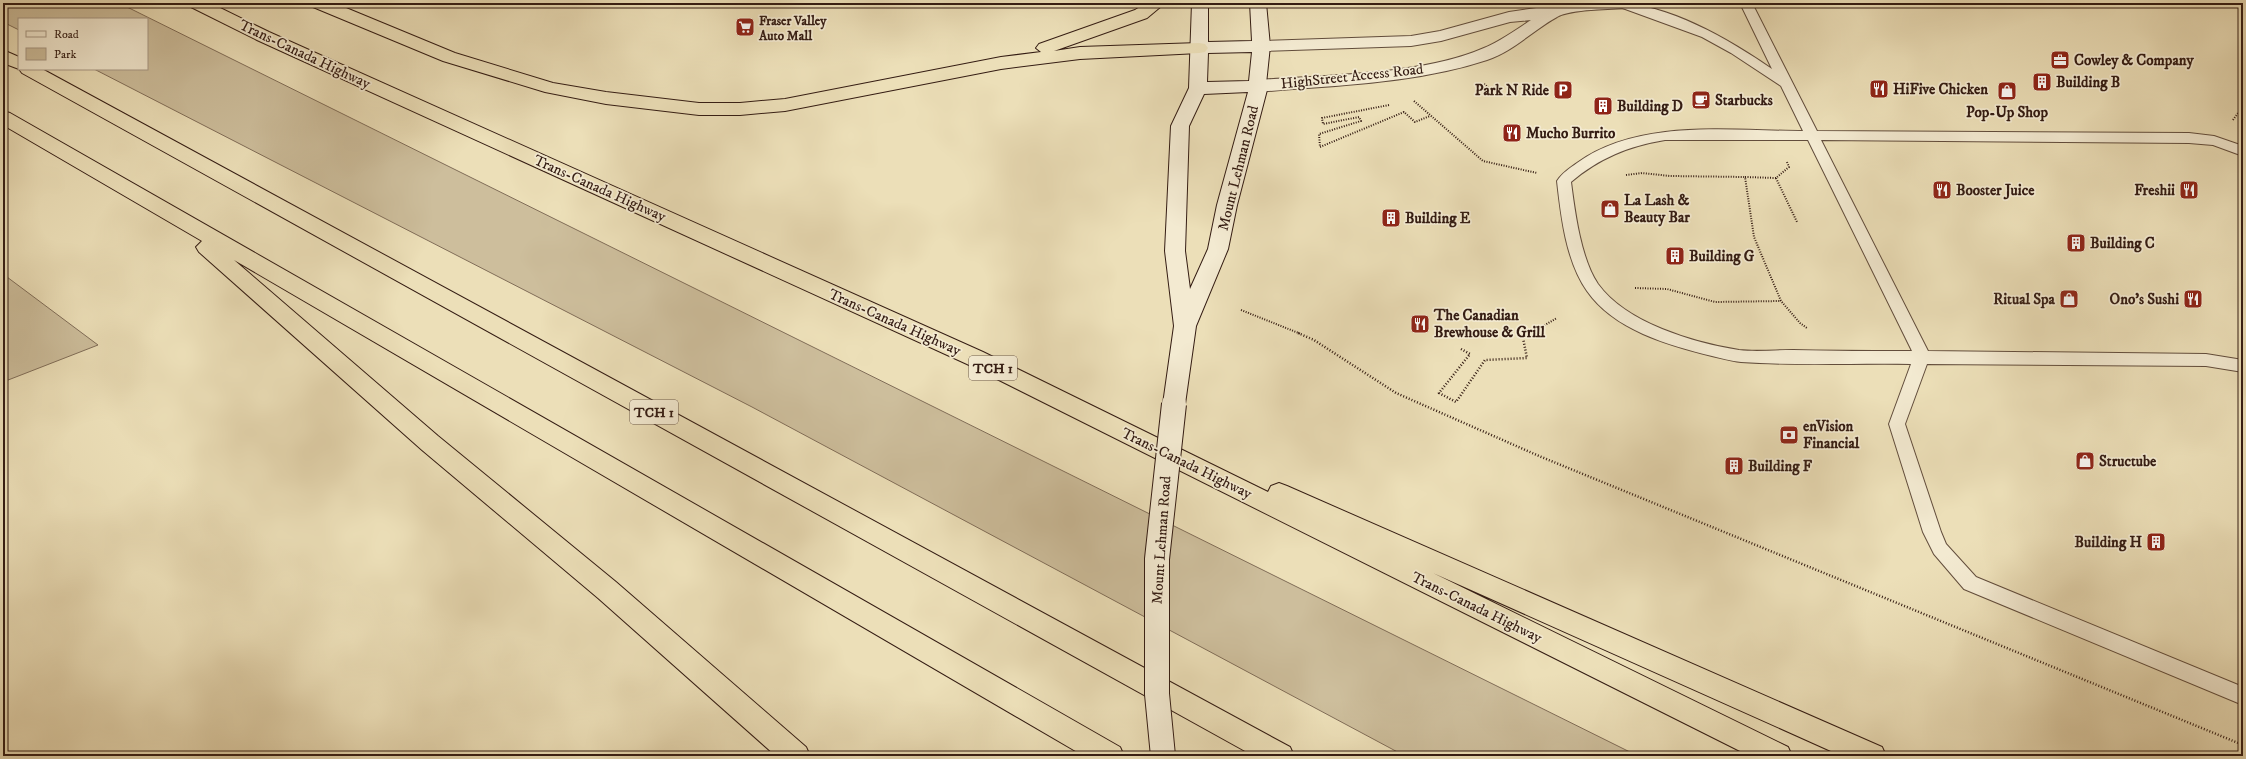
<svg xmlns="http://www.w3.org/2000/svg" width="2246" height="759" font-family="'IM FELL DW Pica',serif">
<rect width="100%" height="100%" fill="#ecdfb8"/>
<filter id="stains"><feTurbulence type="fractalNoise" baseFrequency=".005" numOctaves="4"/><feColorMatrix values="0 0 0 0 .2 0 0 0 0 .09 0 0 0 0 .02 0 0 0 .5 -.17"/></filter>
<radialGradient id="worn" r=".72"><stop offset=".6" stop-color="#630" stop-opacity="0"/><stop offset="1" stop-color="#630" stop-opacity=".3"/></radialGradient>
<!-- green -->
<path fill="#cdbe9c" stroke="#806d58" d="M3 3H119L1638 756H1405L752 407 94 69H147V19H19V30L3 22Z
M3 274 98 345 3 382Z"/>
<g fill="none" stroke-linecap="round" stroke-linejoin="round">
<defs>
<path id="lane" d="M1615 3C1667 3 1730 40 1772 69L1740 3H1752L1817 131 2189 133 2214 136 2243 146V156L2213 145 2189 143 1821 140 1928 351 2206 354 2243 360V372L2206 366 1927 364 1905 424 1941 532 1946 544 1976 577 2243 687V705L1964 589 1934 554 1923 532 1889 424 1911 364C1856 363 1796 366 1741 362 1731 361 1721 358 1712 356 1668 345 1614 330 1587 291 1566 261 1561 217 1557 181 1562 173 1570 168 1577 163 1639 118 1731 131 1803 131L1781 86 1731 53 1702 37 1617 6ZM1665 140H1808L1912 351C1872 351 1833 351 1793 350 1776 350 1756 352 1739 350 1694 343 1626 323 1598 284 1581 259 1575 213 1571 182 1599 158 1629 146 1665 140Z"/>
<path id="street" d="M1571 3H1637L1635 7 1629 8C1611 9 1571 9 1557 17 1533 30 1514 51 1487 60 1414 84 1335 85 1259 92L1253 90 1250 86 1253 82 1259 80C1326 75 1423 75 1484 48 1501 41 1516 30 1531 20L1510 22 1441 41 1411 46 1261 51 1255 50 1252 46 1255 42 1261 41 1411 36 1440 31 1509 12Z"/>
<path id="secondary" d="M1192 3H1208V42L1252 41 1250 3H1266L1270 46 1266 84 1268 86 1237 205 1228 249 1196 326 1185 404 1182 410 1174 413 1166 410 1163 404 1174 326 1165 251 1171 126 1189 88ZM1252 52 1249 81 1207 82 1208 53ZM1248 92 1217 205 1208 249 1190 289 1185 251 1189 126 1204 94Z"/>
<path id="highway" d="M189 3H210L269 32 983 352 1268 492 1271 486 1279 483 1287 486 1882 747 1886 756H1842L1433 573 1788 747 1792 756H1750L967 364 257 40 191 7Z
M311 3H334L455 53 553 83 606 92 699 103H740L785 99 1001 57 1041 52 1036 48 1039 44 1135 10 1146 3H1165L1147 18 1054 51 1080 47 1199 43 1205 44 1208 48 1205 52 1199 53 1080 59 1001 69 785 111 740 115H699L606 104 545 92 443 61 313 7Z
M3 50 19 57V69H42L1290 747 1294 756H1254L22 73 19 69 3 63Z
M3 111 10 113 1120 747 1124 756H1084L234 260 438 436 616 582 806 747 810 756H776L598 598 422 450 199 252 196 247 202 241 3 125Z"/>
</defs>
<!-- lane casing -->
<use href="#lane" stroke="#624d3c" stroke-width="2"/>
<!-- street casing -->
<use href="#street" stroke="#624d3c" stroke-width="2"/>
<!-- secondary casing -->
<use href="#secondary" stroke="#341c13" stroke-width="2"/>
<!-- highway casing -->
<use href="#highway" stroke="#341c13" stroke-width="2"/>
<!-- path-far1 -->
<path stroke="#341c13" stroke-width="2" stroke-dasharray="1 1.5" stroke-linecap="butt" d="M1484 84 1490 89
M1414 101 1483 161 1537 173
M1389 105 1322 118 1323 124 1359 117 1361 121 1319 134 1320 147 1404 112 1415 122 1430 116
M2233 120 2243 106
M1787 162 1789 167 1776 178 1797 222
M1626 175 1642 173 1670 176 1745 177
M1776 178 1745 177 1754 237 1781 301 1800 323 1807 328
M1635 288 1667 289 1715 302 1781 301
M1241 310 1301 334
M1529 334 1557 318"/>
<!-- path -->
<path stroke="#341c13" stroke-width="2.5" stroke-dasharray="1 2" stroke-linecap="butt" d="M1298 333 1314 340 1396 393 1539 456 2243 745
M1461 349 1470 354 1439 393 1456 402 1485 360 1527 358 1523 338 1531 333"/>
<!-- lane -->
<use href="#lane" fill="#f3ead1" fill-rule="evenodd"/>
<!-- street -->
<use href="#street" fill="#f3ead1" fill-rule="evenodd"/>
<!-- secondary -->
<use href="#secondary" fill="#f3ead1" fill-rule="evenodd"/>
<!-- highway -->
<use href="#highway" fill="#ecdfb8" fill-rule="evenodd"/>
<defs>
<path id="secondary-bridge" d="M1163 756 1157 694V559L1174 404"/>
</defs>
<!-- secondary-bridge casing -->
<use href="#secondary-bridge" stroke="#341c13" stroke-width="26" stroke-linecap="butt"/>
<!-- secondary-bridge -->
<use href="#secondary-bridge" stroke="#f3ead1" stroke-width="24"/>
</g>
<!-- icons -->
<defs>
<symbol id="supermarket-square" viewBox="-11 -11 22 22"><rect x="-9" y="-9" width="18" height="18" rx="4" fill="#8f2418" stroke="#f3ead1"/><path d="M-6-5.5h2.5l.6 2H6L4.5 2H-2.5L-4.4-4H-6ZM-1.5 3.2a1.3 1.3 0 1 0 .1 0ZM3 3.2a1.3 1.3 0 1 0 .1 0Z" fill="#fff"/></symbol>
<symbol id="office-square" viewBox="-11 -11 22 22"><rect x="-9" y="-9" width="18" height="18" rx="4" fill="#8f2418" stroke="#f3ead1"/><path d="M-6-3h4V-5.5h4V-3h4V5H-6ZM-1-4.5V-3h2v-1.5ZM-6 0V1H6V0Z" fill="#fff"/></symbol>
<symbol id="building-square" viewBox="-11 -11 22 22"><rect x="-9" y="-9" width="18" height="18" rx="4" fill="#8f2418" stroke="#f3ead1"/><path d="M-4-6H4V6H1V3H-1V6H-4ZM-2.5-4.3h1.7v1.8h-1.7ZM.8-4.3h1.7v1.8H.8ZM-2.5-1h1.7V.8h-1.7ZM.8-1h1.7V.8H.8Z" fill="#fff"/></symbol>
<symbol id="restaurant-square" viewBox="-11 -11 22 22"><rect x="-9" y="-9" width="18" height="18" rx="4" fill="#8f2418" stroke="#f3ead1"/><path d="M-5-6h1v4h1v-4h1v4h1v-4h1v5L-1.5 .5V6h-2V.5L-5-1ZM5-6V6H3V1.5H1.5Q1.5-4 5-6Z" fill="#fff"/></symbol>
<symbol id="parking-square" viewBox="-11 -11 22 22"><rect x="-9" y="-9" width="18" height="18" rx="4" fill="#8f2418" stroke="#f3ead1"/><path d="M-3.5-5.5H1a3.5 3.5 0 0 1 0 7H-1V5.5H-3.5ZM-1-3.4V-.6H.8a1.4 1.4 0 0 0 0-2.8Z" fill="#fff"/></symbol>
<symbol id="shop-square" viewBox="-11 -11 22 22"><rect x="-9" y="-9" width="18" height="18" rx="4" fill="#8f2418" stroke="#f3ead1"/><path d="M-5-2.5h2.3a2.7 3.5 0 0 1 5.4 0H5L5.5 6h-11ZM-1.5-2.5h3a1.5 2.3 0 0 0-3 0Z" fill="#fff"/></symbol>
<symbol id="cafe-square" viewBox="-11 -11 22 22"><rect x="-9" y="-9" width="18" height="18" rx="4" fill="#8f2418" stroke="#f3ead1"/><path d="M-5.5-4.5H6V0H3Q3 3.5 0 3.5H-2.5Q-5.5 3.5-5.5 0ZM3-3.2v2h1.7v-2ZM-6 4.5H4V6H-6Z" fill="#fff"/></symbol>
<symbol id="bank-square" viewBox="-11 -11 22 22"><rect x="-9" y="-9" width="18" height="18" rx="4" fill="#8f2418" stroke="#f3ead1"/><path d="M-6-4H6V4H-6ZM0-2.3a2.3 2.3 0 1 0 0 4.6a2.3 2.3 0 1 0 0-4.6Z" fill="#fff"/></symbol>
</defs>
<g fill-rule="evenodd">
<use href="#supermarket-square" x="734" y="16" width="22" height="22"/>
<use href="#office-square" x="2049" y="49" width="22" height="22"/>
<use href="#building-square" x="2031" y="71" width="22" height="22"/>
<use href="#restaurant-square" x="1868" y="78" width="22" height="22"/>
<use href="#parking-square" x="1552" y="79" width="22" height="22"/>
<use href="#shop-square" x="1996" y="80" width="22" height="22"/>
<use href="#cafe-square" x="1690" y="89" width="22" height="22"/>
<use href="#building-square" x="1592" y="95" width="22" height="22"/>
<use href="#restaurant-square" x="1501" y="122" width="22" height="22"/>
<use href="#restaurant-square" x="1931" y="179" width="22" height="22"/>
<use href="#restaurant-square" x="2178" y="179" width="22" height="22"/>
<use href="#shop-square" x="1599" y="198" width="22" height="22"/>
<use href="#building-square" x="1380" y="207" width="22" height="22"/>
<use href="#building-square" x="2065" y="232" width="22" height="22"/>
<use href="#building-square" x="1664" y="245" width="22" height="22"/>
<use href="#shop-square" x="2058" y="288" width="22" height="22"/>
<use href="#restaurant-square" x="2182" y="288" width="22" height="22"/>
<use href="#restaurant-square" x="1409" y="313" width="22" height="22"/>
<use href="#bank-square" x="1778" y="424" width="22" height="22"/>
<use href="#shop-square" x="2074" y="450" width="22" height="22"/>
<use href="#building-square" x="1723" y="455" width="22" height="22"/>
<use href="#building-square" x="2145" y="531" width="22" height="22"/>
</g>
<g text-anchor="middle" stroke-width="3.5" stroke-linejoin="round" paint-order="stroke">
<!-- far-poi labels -->
<g font-size="13" font-weight="bold" fill="#341c13" stroke="#f3ead1" text-anchor="start">
<text x="759" y="25">Fraser Valley<tspan x="759" dy="15">Auto Mall</tspan></text>
</g>
<!-- shield labels -->
<g fill="#f3ead1" stroke="#6d5a4c" stroke-width="1">
<rect x="969" y="356" width="48" height="24" rx="3"/>
<rect x="630" y="400" width="48" height="24" rx="3"/>
</g>
<g font-size="14" font-weight="bold" fill="#341c13">
<text x="993" y="373">TCH 1</text>
<text x="654" y="417">TCH 1</text>
</g>
<!-- street labels -->
<g font-size="15" fill="#341c13" stroke="#f3ead1">
<text transform="translate(305 54) rotate(25)" y="5">Trans-Canada Highway</text>
<text transform="translate(1352 76) rotate(-6)" y="5">HighStreet Access Road</text>
<text transform="translate(1238 168) rotate(-76)" y="5">Mount Lehman Road</text>
<text transform="translate(600 188) rotate(24)" y="5">Trans-Canada Highway</text>
<text transform="translate(895 322) rotate(24)" y="5">Trans-Canada Highway</text>
<text transform="translate(1187 463) rotate(26)" y="5">Trans-Canada Highway</text>
<text transform="translate(1161 540) rotate(-86)" y="5">Mount Lehman Road</text>
<text transform="translate(1477 607) rotate(26)" y="5">Trans-Canada Highway</text>
</g>
<!-- poi labels -->
<g font-size="15" font-weight="bold" fill="#341c13" stroke="#f3ead1" text-anchor="start">
<text x="2074" y="65">Cowley &amp; Company</text>
<text x="2056" y="87">Building B</text>
<text x="1893" y="94">HiFive Chicken</text>
<text x="1549" y="95" text-anchor="end">Park N Ride</text>
<text x="1715" y="105">Starbucks</text>
<text x="1617" y="111">Building D</text>
<text x="2007" y="117" text-anchor="middle">Pop-Up Shop</text>
<text x="1526" y="138">Mucho Burrito</text>
<text x="1956" y="195">Booster Juice</text>
<text x="2175" y="195" text-anchor="end">Freshii</text>
<text x="1624" y="205">La Lash &amp;<tspan x="1624" dy="17">Beauty Bar</tspan></text>
<text x="1405" y="223">Building E</text>
<text x="2090" y="248">Building C</text>
<text x="1689" y="261">Building G</text>
<text x="2055" y="304" text-anchor="end">Ritual Spa</text>
<text x="2179" y="304" text-anchor="end">Ono's Sushi</text>
<text x="1434" y="320">The Canadian<tspan x="1434" dy="17">Brewhouse &amp; Grill</tspan></text>
<text x="1803" y="431">enVision<tspan x="1803" dy="17">Financial</tspan></text>
<text x="2099" y="466">Structube</text>
<text x="1748" y="471">Building F</text>
<text x="2142" y="547" text-anchor="end">Building H</text>
</g>
</g>
<!-- margin -->
<rect width="2246" height="759" fill="none" stroke="#ecdfb8" stroke-width="16"/>
<rect x="4" y="4" width="2238" height="751" fill="none" stroke="#341c13" stroke-width="2"/>
<rect x="8" y="8" width="2230" height="743" fill="none" stroke="#341c13"/>
<!-- legend -->
<rect x="18" y="18" width="130" height="52" fill="#f3ead1" stroke="#a79885"/>
<rect x="26" y="31" width="20" height="6" fill="#f3ead1" stroke="#a79885"/>
<text x="54" y="38" font-size="12" fill="#341c13">Road</text>
<rect x="26" y="48" width="20" height="12" fill="#cdbe9c" stroke="#a79885"/>
<text x="54" y="58" font-size="12" fill="#341c13">Park</text>
<rect width="100%" height="100%" filter="url(#stains)"/>
<rect width="100%" height="100%" fill="url(#worn)"/>
</svg>
